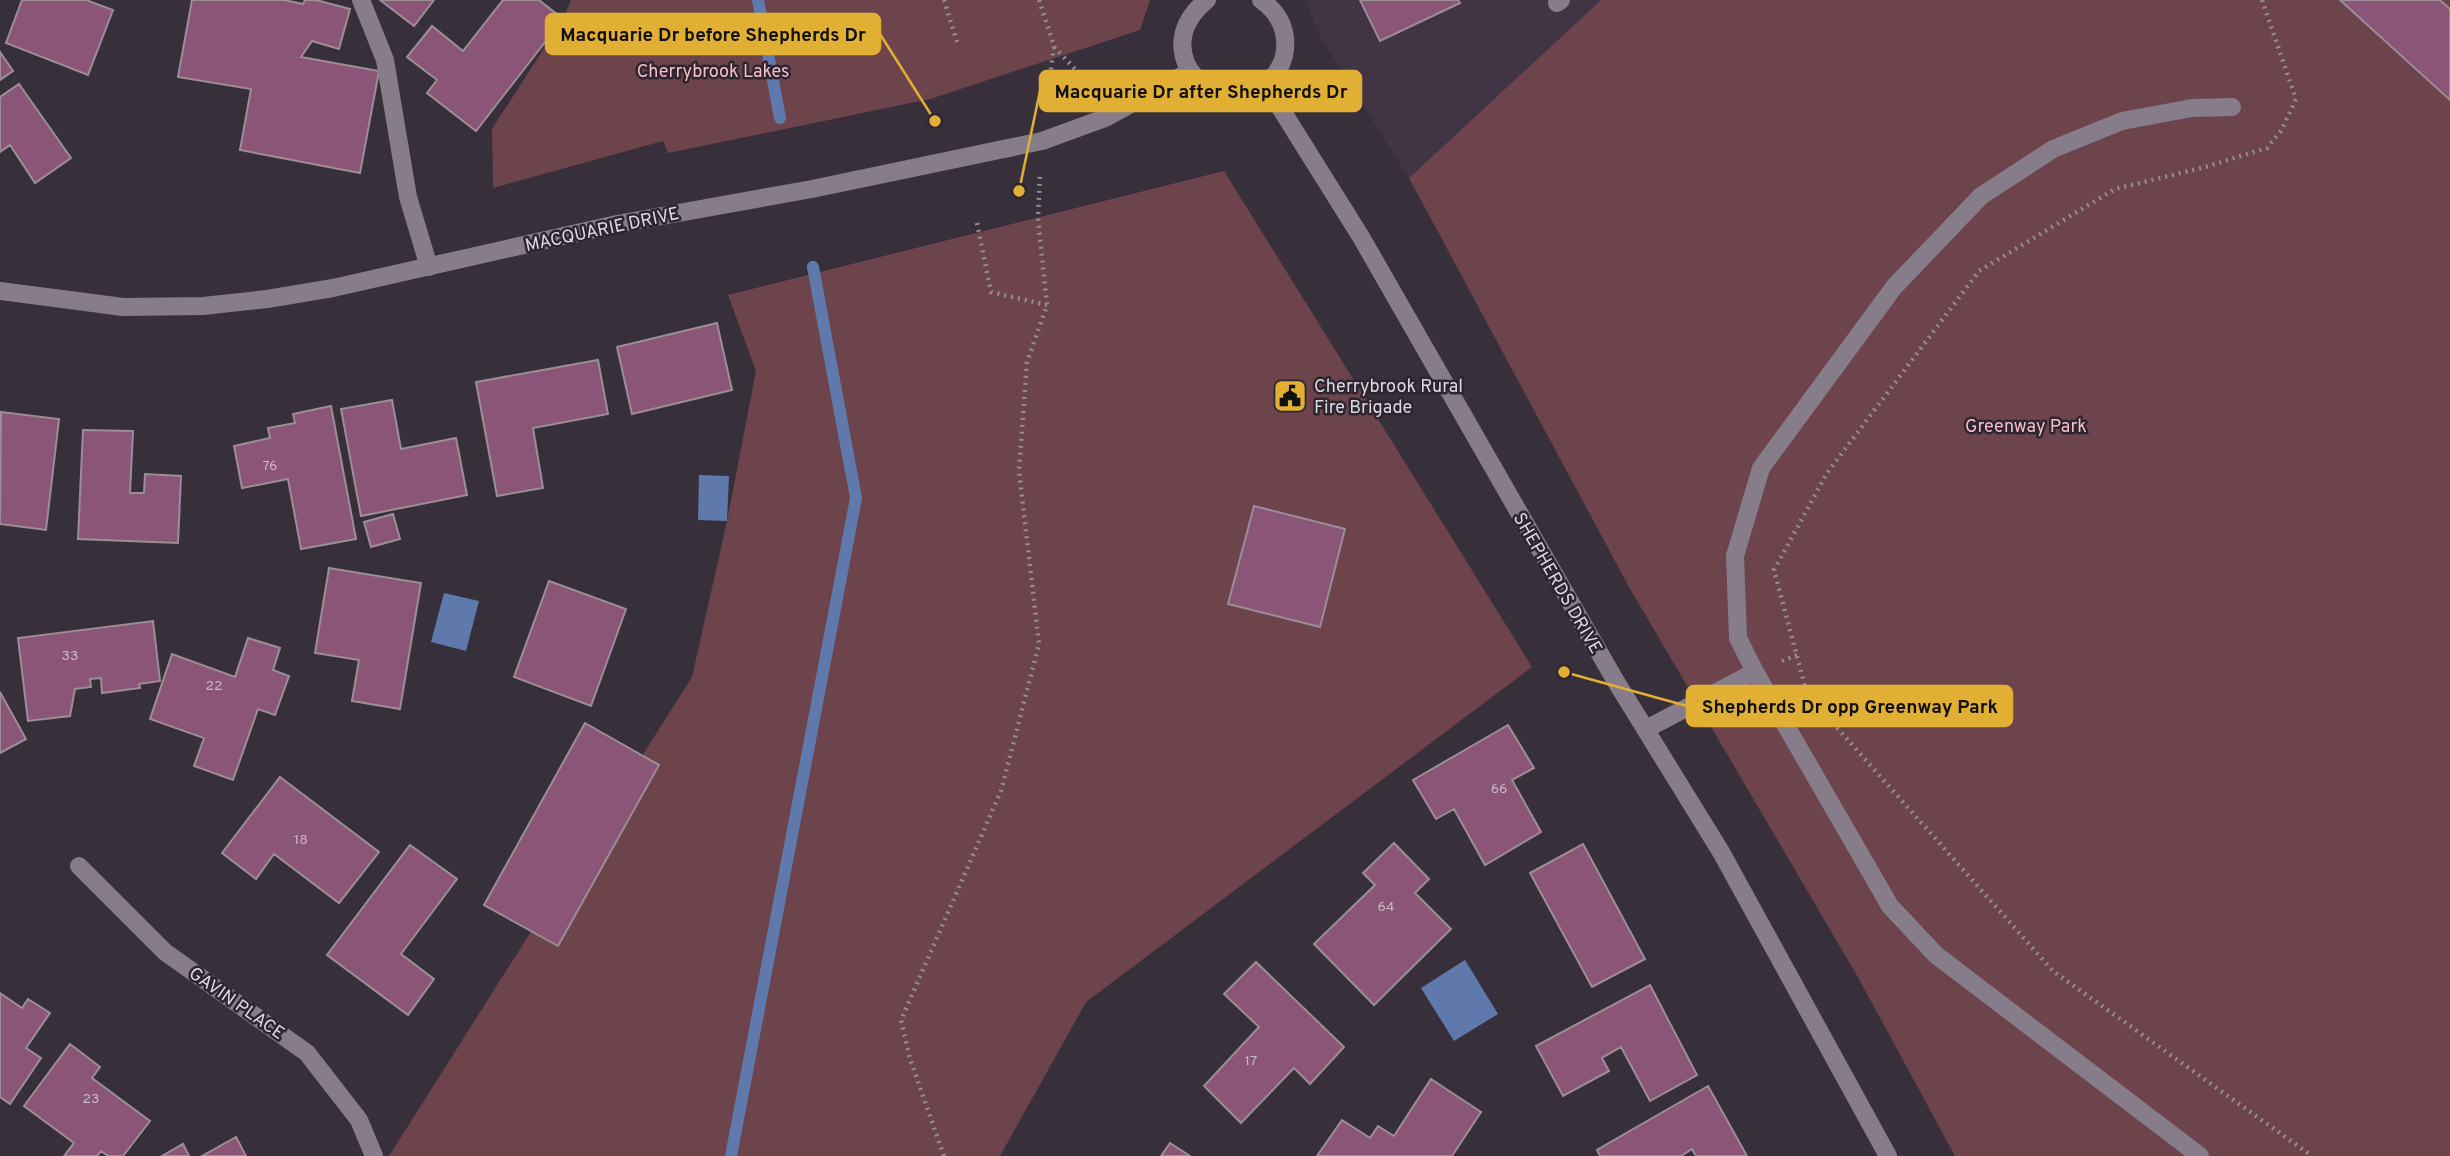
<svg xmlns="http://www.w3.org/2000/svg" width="2450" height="1156" font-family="Overpass,sans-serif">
<rect width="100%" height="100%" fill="#37303b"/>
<!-- built -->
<path fill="#403445" d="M1305 0H1601L1409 178 1322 40Z"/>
<!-- green -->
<path fill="#6d444b" d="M571 0H1150L1140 30 930 99 668 153 663 141 493 188 492 129 563 19Z
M1601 0H2450V1156H1955L1859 979 1629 587 1409 178Z
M1224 171 1532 667 1086 1002 1000 1156H389L692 677 727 521 756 371 728 295Z"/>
<!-- water -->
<path fill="#6079ac" d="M699 475 729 476 727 521 698 520Z
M444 593 479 601 466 651 431 642Z
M1465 960 1498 1014 1454 1041 1421 988Z"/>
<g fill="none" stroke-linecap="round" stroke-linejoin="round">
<!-- stream -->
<path stroke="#6079ac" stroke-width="12" d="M758 0 780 118
M731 1156 856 498 813 267"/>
</g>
<!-- building -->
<path fill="#8a5577" stroke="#9d8d96" stroke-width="2" d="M22 0H86L113 10 88 75 6 43Z
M192 0H284L303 4 305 0H316L350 9 339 49 312 41 301 57 379 71 360 173 240 150 251 89 178 77Z
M380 0H434L414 26Z
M503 0H539L563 19 476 131 427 93 437 80 407 57 432 26 463 51Z
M1360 0H1458L1460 3 1380 41Z
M2340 0H2440L2450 9V100Z
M0 52 13 71 0 80Z
M19 84 71 158 35 183 10 145 0 152V97Z
M717 323 732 390 632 414 617 347Z
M598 360 608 414 533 428 543 488 497 496 476 382Z
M392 400 401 449 456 438 467 495 361 516 341 409Z
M331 406 356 539 301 549 288 479 242 488 234 446 270 438 268 428 295 423 293 414Z
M1 412 59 419 46 530 0 524Z
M83 430 133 431 130 493H144L145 474 181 476 178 543 78 539Z
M1254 506 1345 529 1320 627 1228 604Z
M393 514 400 539 371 547 364 522Z
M329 568 421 583 400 709 352 701 359 660 315 653Z
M549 581 626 609 591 706 514 677Z
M153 621 160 681 139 684 140 688 102 693 101 678 90 679 91 687 75 689 70 716 28 721 18 638Z
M248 638 280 648 273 670 289 676 275 715 258 709 233 780 194 766 204 738 150 719 172 654 235 677Z
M0 692 26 739 0 753Z
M585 723 659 765 558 946 484 905Z
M1508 725 1534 768 1512 780 1541 832 1485 865 1454 809 1436 819 1413 780Z
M280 777 379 852 339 903 274 854 256 879 222 853Z
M1394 843 1429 879 1415 893 1451 929 1374 1005 1314 944 1375 885 1363 873Z
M1583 844 1645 959 1592 987 1530 873Z
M410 845 457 879 401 954 434 979 408 1015 327 955Z
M1256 962 1344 1047 1310 1084 1294 1068 1241 1123 1204 1086 1259 1027 1224 994Z
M1650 985 1697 1075 1650 1101 1621 1047 1602 1058 1609 1071 1563 1096 1536 1046Z
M0 993 22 1008 28 999 50 1013 26 1048 41 1058 10 1104 0 1097Z
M70 1044 100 1067 92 1078 150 1121 123 1156H108L101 1151 97 1156H64L74 1143 24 1106Z
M1431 1079 1481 1112 1452 1156H1317L1342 1120 1370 1138 1378 1126 1394 1136Z
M1708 1086 1747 1156H1696L1692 1149 1681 1156H1600L1597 1150Z
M236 1137 246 1156H202Z
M1170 1143 1190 1156H1161Z
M183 1144 189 1156H162Z"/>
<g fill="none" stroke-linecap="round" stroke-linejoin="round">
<!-- path -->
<path stroke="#928c95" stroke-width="4.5" stroke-dasharray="2 5" stroke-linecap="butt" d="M944 0 957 42
M1039 0 1054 46 1046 108
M2262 0 2296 99 2281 131 2267 148 2205 167 2115 189 1979 271 1827 473 1774 570 1807 694 2053 971 2312 1156
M1054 47 1076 70
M977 223 991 292 1047 305
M1782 661 1797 655
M944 1156 910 1059 901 1020 1001 791 1039 644 1019 471 1027 362 1047 305 1038 218 1040 173"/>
<!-- service -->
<path stroke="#867c8a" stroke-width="18" d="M1557 3 1561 0
M1646 729 1755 672
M2200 1156 1936 955 1890 906 1755 672 1738 638 1735 556 1761 468 1894 287 1981 196 2053 149 2122 121 2192 108 2232 107"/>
<!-- minor -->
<path stroke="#867c8a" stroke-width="18" d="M361 0 385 60 408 197 429 267
M79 866 165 952 307 1053 359 1120 374 1156"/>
<!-- secondary -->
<path stroke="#867c8a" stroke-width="18" d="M1207 0C1140 54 1226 131 1272 78 1279 70 1284 61 1285 50 1287 28 1278 12 1261 0
M1266 85 1361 237 1615 680 1721 852 1888 1156
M0 291 123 307 203 306 267 299 333 288 617 224 812 189 1042 141 1105 118 1189 72"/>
</g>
<!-- icons -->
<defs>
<symbol id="civic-square" viewBox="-11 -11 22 22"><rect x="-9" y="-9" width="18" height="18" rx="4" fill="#e1af34" stroke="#2d2631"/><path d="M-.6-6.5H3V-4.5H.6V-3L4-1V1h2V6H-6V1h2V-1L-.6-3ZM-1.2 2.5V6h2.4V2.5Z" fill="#111"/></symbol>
</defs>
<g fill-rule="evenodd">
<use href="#civic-square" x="1271" y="377" width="38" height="38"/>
</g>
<g text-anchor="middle" stroke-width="5" stroke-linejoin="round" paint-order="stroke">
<!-- number labels -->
<g font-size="14" fill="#c9b8c6">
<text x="270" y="470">76</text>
<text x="70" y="660">33</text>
<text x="214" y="690">22</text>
<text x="1499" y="793">66</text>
<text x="301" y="844">18</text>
<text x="1386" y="911">64</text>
<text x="1251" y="1065">17</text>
<text x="91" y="1103">23</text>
</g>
<!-- park labels -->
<g font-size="18" fill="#f9bec8" stroke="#2d2631">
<text x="713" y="77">Cherrybrook Lakes</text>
<text x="2026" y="432">Greenway Park</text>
</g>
<!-- street labels -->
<g font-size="18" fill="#ded9e0" stroke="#2d2631">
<text transform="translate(602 229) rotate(-12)" y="6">MACQUARIE DRIVE</text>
<text transform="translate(1558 583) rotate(60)" y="6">SHEPHERDS DRIVE</text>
<text transform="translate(237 1003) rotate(35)" y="6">GAVIN PLACE</text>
</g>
<!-- poi labels -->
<g font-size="18" fill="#ded9e0" stroke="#2d2631" text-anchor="start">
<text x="1314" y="392">Cherrybrook Rural<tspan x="1314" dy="21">Fire Brigade</tspan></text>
</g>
</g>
<!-- callouts -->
<path fill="none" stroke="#e1af34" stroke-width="2.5" d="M935 121L880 34M1019 191L1040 91M1564 672L1687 706"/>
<g fill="#e1af34" stroke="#2d2631" stroke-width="2.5">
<circle cx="935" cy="121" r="7"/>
<circle cx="1019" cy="191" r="7"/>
<circle cx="1564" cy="672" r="7"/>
</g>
<g fill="#e1af34" stroke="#e1af34" stroke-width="2.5">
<rect x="546" y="14" width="334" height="40" rx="7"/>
<rect x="1040" y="71" width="321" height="40" rx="7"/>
<rect x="1687" y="686" width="325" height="40" rx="7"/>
</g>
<g font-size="19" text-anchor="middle" font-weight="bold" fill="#111">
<text x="713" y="41">Macquarie Dr before Shepherds Dr</text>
<text x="1201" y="98">Macquarie Dr after Shepherds Dr</text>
<text x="1850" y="713">Shepherds Dr opp Greenway Park</text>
</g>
</svg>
